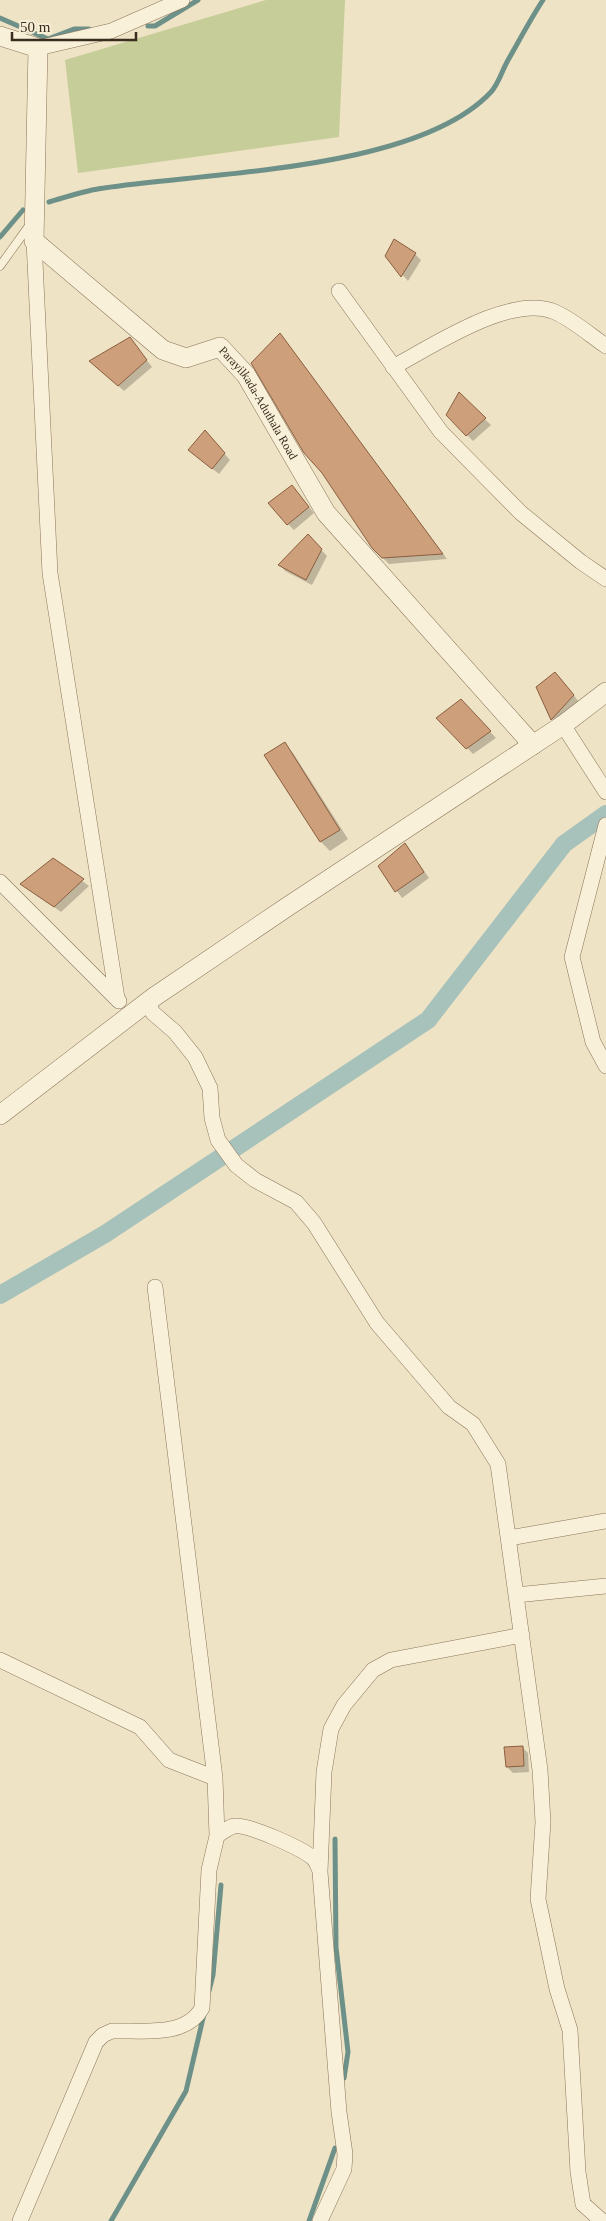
<svg xmlns="http://www.w3.org/2000/svg" width="606" height="2221" font-family="'Times New Roman',serif">
<rect width="100%" height="100%" fill="#efe3c5"/>
<!-- green -->
<path fill="#c6cd98" d="M266 0H345L339 137 78 173 65 60Z"/>
<!-- shadow -->
<path fill="#0003" d="M415 254 421 260 408 281 386 256Z
M130 339 152 367 124 391 97 367Z
M285 341 447 559 389 564 383 558Z
M459 394 491 425 473 441 447 415Z
M211 438 230 460 219 474 189 450Z
M298 493 314 513 294 530 288 524Z
M308 536 327 556 312 585 285 571 280 565Z
M561 679 579 702 557 725 552 719Z
M461 701 496 738 473 754 438 718Z
M284 744 293 753 348 839 330 851 321 842 266 755Z
M405 844 429 878 402 898 379 866Z
M53 860 89 886 61 912 22 884Z
M522 1747 528 1753 529 1772 513 1773 507 1767Z"/>
<g fill="none" stroke-linecap="round" stroke-linejoin="round">
<!-- stream -->
<path stroke="#6d9189" stroke-width="5" d="M0 18 48 39 74 29H89
M148 26H155L198 0
M49 202C67 197 86 190 104 188 208 172 417 171 491 92 498 85 502 71 507 62 519 41 530 20 543 0
M0 237 23 210
M335 1839 336 1947 348 2052 344 2078
M209 1991 213 1975 221 1885
M111 2221 186 2091 204 2014
M309 2221 335 2148"/>
<!-- canal -->
<path stroke="#a7c2bb" stroke-width="18" d="M0 1295 105 1234 428 1020 564 844 606 814"/>
</g>
<!-- building -->
<path fill="#cd9f7a" stroke="#8a5f40" d="M394 239 416 253 401 277 385 256Z
M280 333 443 554 382 558 372 548 322 473 304 453 251 363Z
M130 337 147 360 118 386 89 361Z
M459 392 486 418 466 436 446 415Z
M205 430 225 453 212 469 188 450Z
M292 485 309 507 287 525 268 503Z
M308 534 322 549 306 580 278 565Z
M555 672 574 695 551 720 536 687Z
M461 699 491 731 466 749 436 718Z
M285 742 340 830 320 842 264 755Z
M405 843 424 872 395 892 378 866Z
M53 858 84 879 54 907 20 884Z
M523 1746 524 1766 506 1767 504 1747Z"/>
<g fill="none" stroke-linecap="round" stroke-linejoin="round">
<defs>
<path id="service" d="M0 266 31 223"/>
<path id="minor" d="M38 48 111 31 182 0
M34 241 50 573 117 998
M339 291 441 432 521 513 581 562 606 579
M393 367C433 346 511 293 555 312 573 320 590 335 606 346
M563 725 606 792
M606 825 572 957 593 1042 606 1066
M0 882 119 1001
M148 1002 153 1013 175 1032 195 1057 210 1088 212 1118 218 1140 236 1165 255 1180 296 1202 314 1223 377 1323 449 1407 473 1424 498 1464 540 1770 543 1822 538 1899 557 1989 570 2030 578 2172 583 2204 602 2221
M509 1538 606 1521
M516 1595 606 1586
M0 1660 140 1727 169 1760 215 1778
M217 1836C222 1832 227 1828 234 1826 248 1824 301 1848 313 1858 317 1862 318 1866 320 1871
M20 2221 96 2042 103 2035 112 2031C141 2030 186 2038 202 2008L209 1870 217 1836 215 1778 155 1287
M320 2221 344 2169 345 2154 339 2112 320 1872 324 1772 331 1729 344 1705 373 1670 391 1660 522 1635"/>
<g id="tertiary">
<path id="s1" d="M0 36 38 48 34 241 163 350 186 358 220 347 246 375 326 513 533 745"/>
<path d="M0 1115 154 997 287 907 563 725 606 692"/>
</g>
</defs>
<!-- service casing -->
<use href="#service" stroke="#8a755b" stroke-width="9"/>
<!-- minor casing -->
<use href="#minor" stroke="#8a755b" stroke-width="16"/>
<!-- tertiary casing -->
<use href="#tertiary" stroke="#8a755b" stroke-width="20"/>
<!-- service -->
<use href="#service" stroke="#f9f0d9" stroke-width="8"/>
<!-- minor -->
<use href="#minor" stroke="#f9f0d9" stroke-width="15"/>
<!-- tertiary -->
<use href="#tertiary" stroke="#f9f0d9" stroke-width="19"/>
</g>
<g text-anchor="middle" stroke-width="5" stroke-linejoin="round" paint-order="stroke">
<!-- street labels -->
<g font-size="12" fill="#3a2d1f" stroke="#f6edd5">
<text dy="4" stroke="none"><textPath href="#s1" startOffset="530">Parayilkada-Aduthala Road</textPath></text>
</g>
</g>
<!-- scale -->
<path d="M12 32v8h124v-8" fill="none" stroke="#3a2d1f" stroke-width="2.5"/>
<text x="20" y="32" font-size="15" fill="#3a2d1f" stroke="#f6edd5" stroke-width="4" paint-order="stroke">50 m</text>
</svg>
